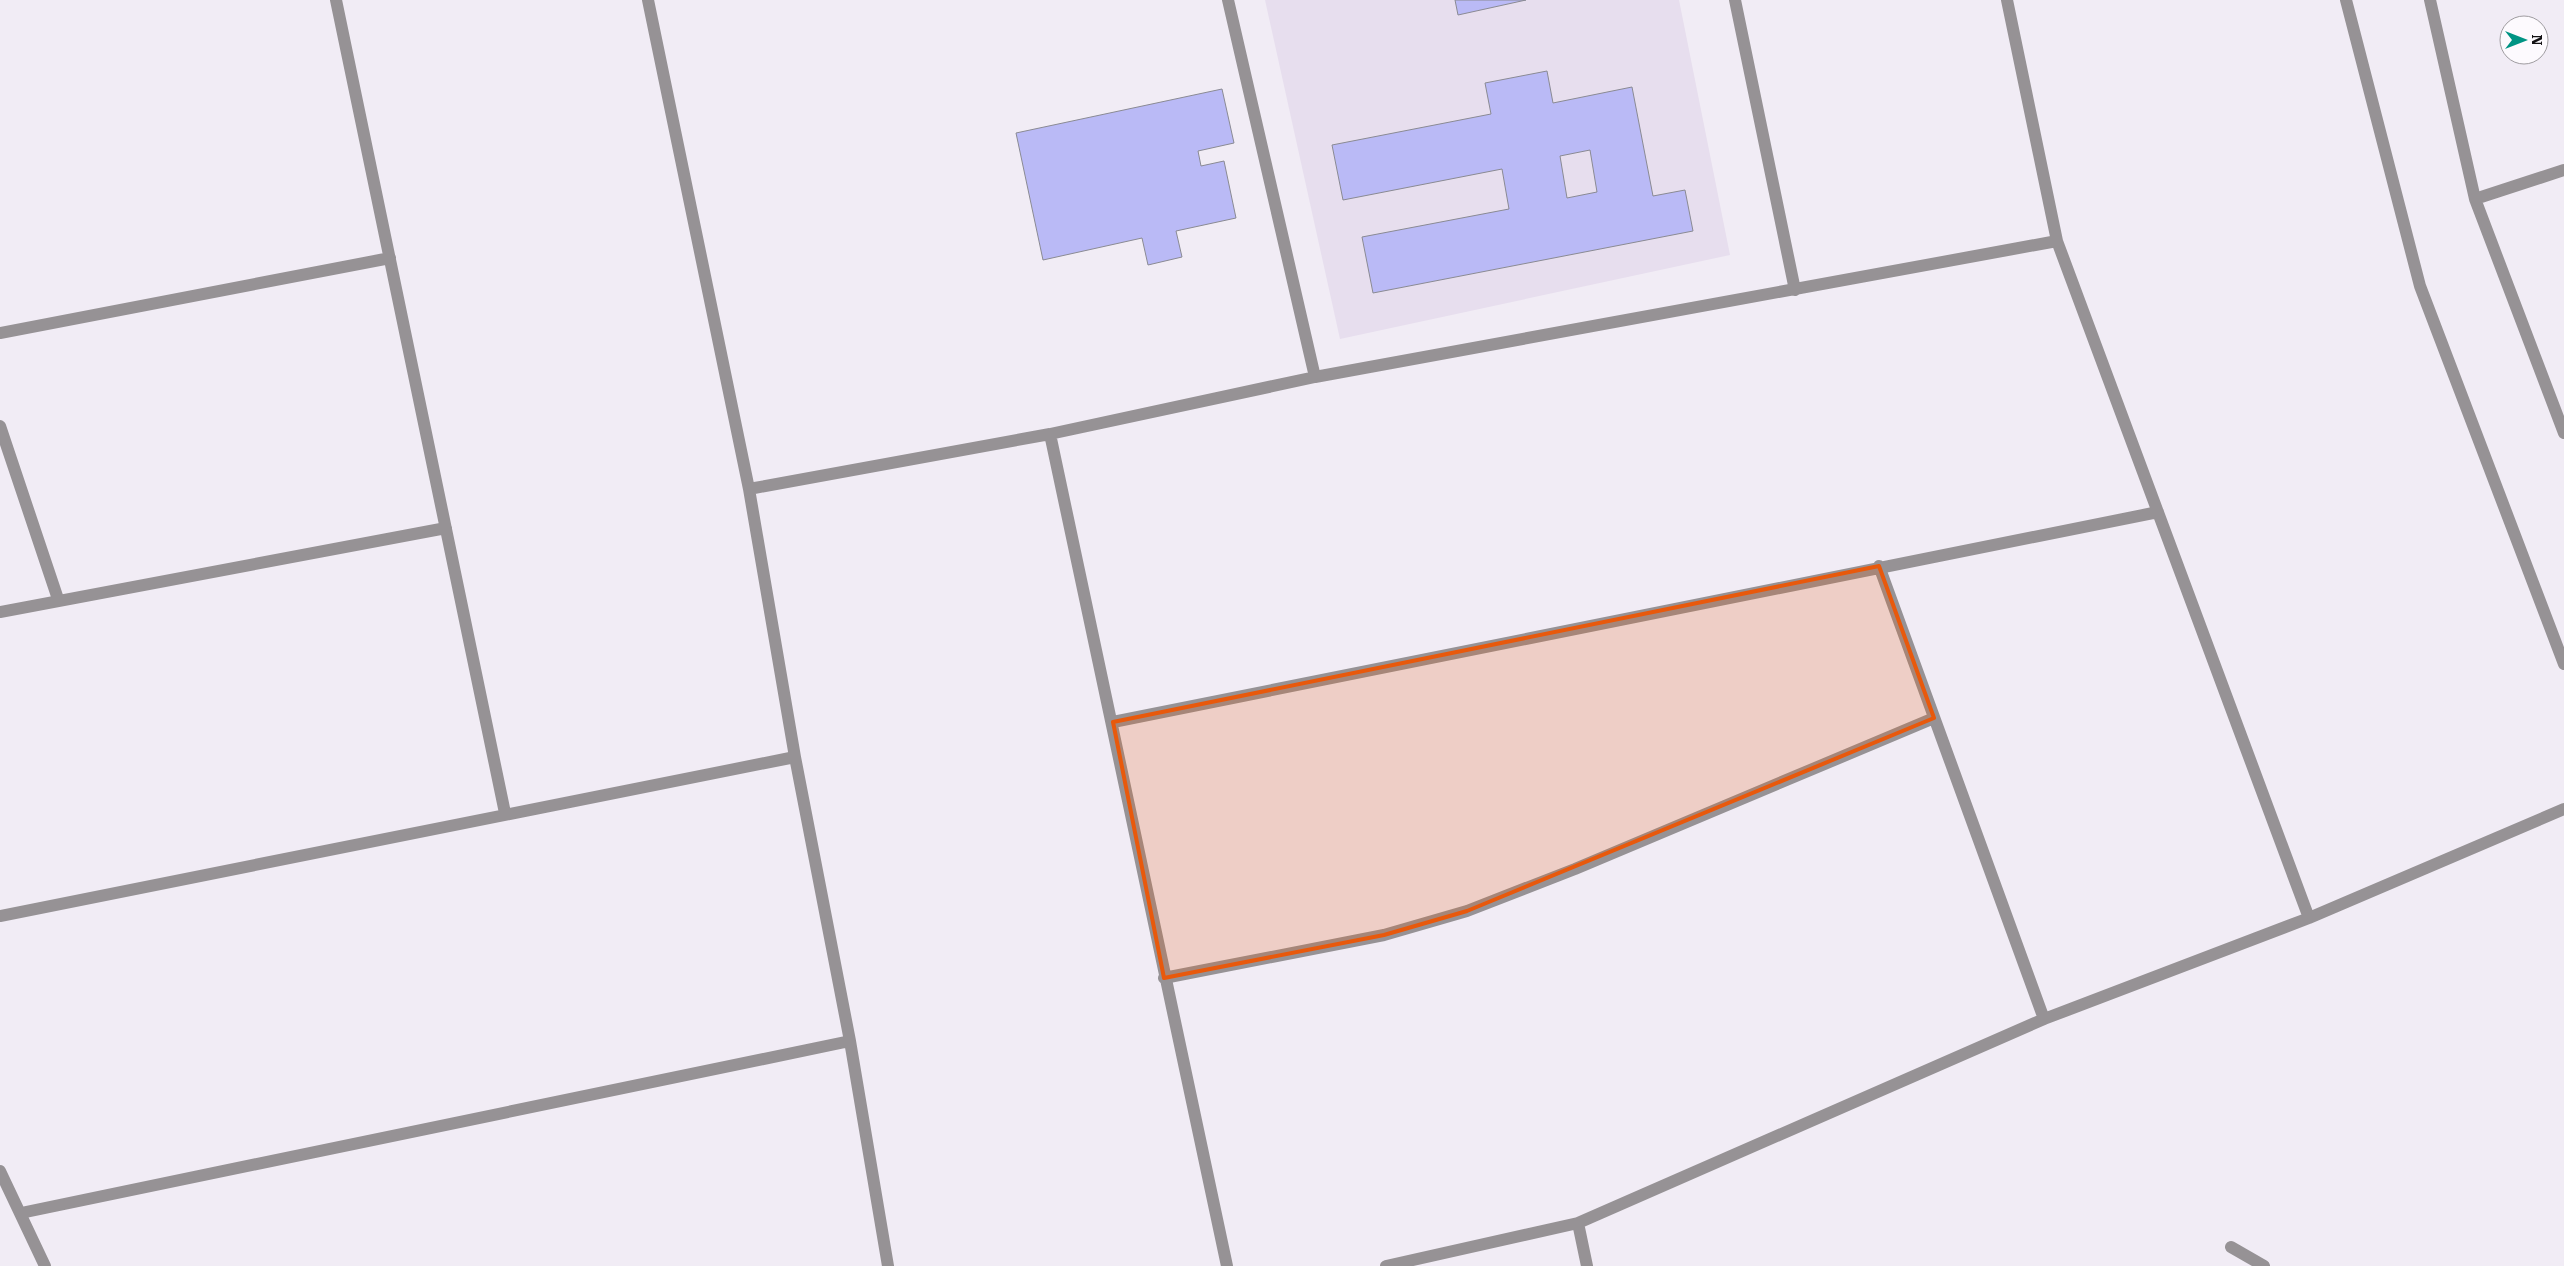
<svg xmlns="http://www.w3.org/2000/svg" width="2564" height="1266" font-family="'Roboto Serif',serif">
<rect width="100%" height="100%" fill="#f1ecf5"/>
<!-- built -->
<path fill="#e7deee" d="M1265 0H1679L1730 255 1340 339Z"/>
<!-- building -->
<path fill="#babaf6" stroke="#8a8a93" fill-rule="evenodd" d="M1455 0H1526L1458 15Z
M1547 71 1553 103 1632 87 1653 196 1685 190 1693 231 1373 293 1362 237 1509 209 1502 169 1343 200 1332 145 1491 114 1485 83ZM1590 150 1597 192 1567 198 1560 156Z
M1222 89 1234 143 1198 151 1201 166 1224 161 1236 218 1176 231 1182 257 1148 265 1142 238 1043 260 1016 133Z"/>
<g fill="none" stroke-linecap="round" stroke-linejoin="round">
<!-- minor -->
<path stroke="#969295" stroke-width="12" d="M336 0 505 813
M648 0 749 489 795 757 850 1041 888 1266
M1228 0 1315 377
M1735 0 1795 290
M2007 0 2057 241 2309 918
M2346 0 2420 286 2564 664
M2430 0 2475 199 2564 433
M2475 199 2564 170
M0 333 390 258
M0 426 58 599
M1050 434 1227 1266
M749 489 1050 434 1315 377 2057 241
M1879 566 2044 1019
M0 612 446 528
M1113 722 2158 512
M0 916 795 757
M1164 978 1384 935 1467 911 1575 869 1934 718
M0 1171 45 1266
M21 1213 850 1041
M1578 1223 1587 1266
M2231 1247 2264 1266
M1386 1266 1578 1223 2044 1019 2309 918 2564 809"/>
</g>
<!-- marked area -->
<path fill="#e8590c" fill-opacity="0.2" stroke="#e8590c" stroke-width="4" stroke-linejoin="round" d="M1879 566 1934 718 1467 911 1384 935 1164 978 1113 722Z"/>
<!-- north arrow -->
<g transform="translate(2524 40) rotate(90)"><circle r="24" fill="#fdfafe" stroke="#9f9ca0"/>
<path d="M0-4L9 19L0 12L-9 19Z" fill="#009484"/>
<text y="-8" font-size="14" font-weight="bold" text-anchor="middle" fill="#121013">N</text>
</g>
</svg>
